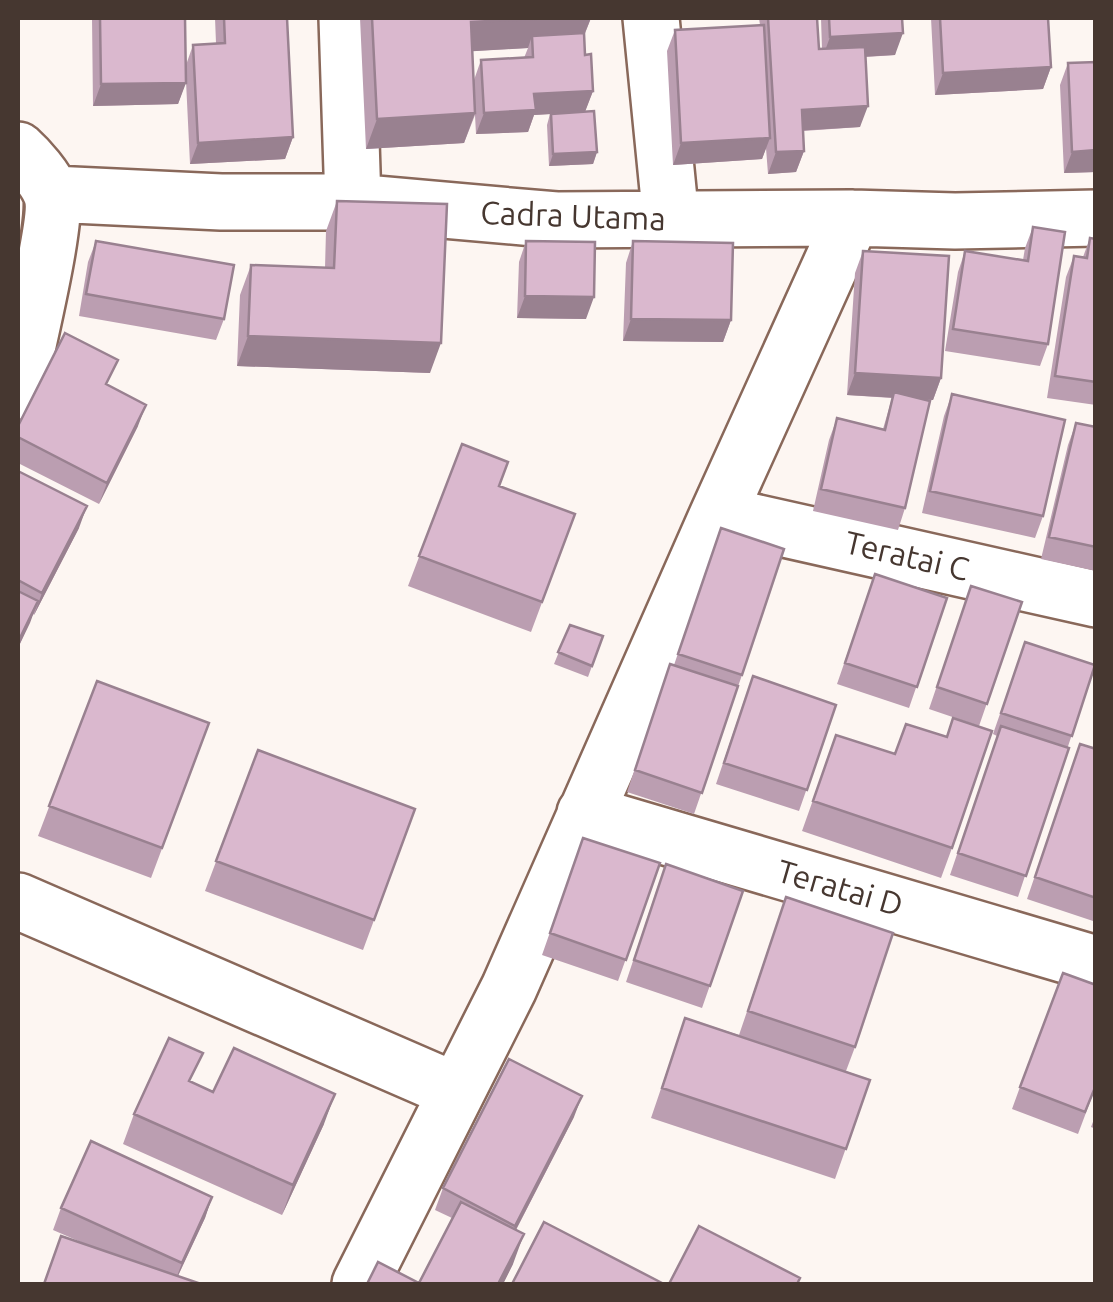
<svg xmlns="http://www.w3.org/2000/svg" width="1113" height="1302" font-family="Ubuntu,sans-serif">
<rect width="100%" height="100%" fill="#fdf6f2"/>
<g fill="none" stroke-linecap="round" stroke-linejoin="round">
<defs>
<path id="minor" d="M347 18 353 202
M651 18 671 220
M18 150C28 159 46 179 51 193 60 216 24 358 18 391
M52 194 221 202H353L556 220 852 218 955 221 1096 218
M718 514 1096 599
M585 813 1096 964
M18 901 456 1091
M360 1284 509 988 718 514 852 218"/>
</defs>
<!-- minor casing -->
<use href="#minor" stroke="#89685a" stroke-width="60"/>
<!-- minor -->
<use href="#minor" stroke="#fff" stroke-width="55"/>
</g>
<!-- wall -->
<path fill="#bb9eb1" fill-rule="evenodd" d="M92 18H185L186 65 193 45 216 43 215 18H287L293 137 285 159 190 164 186 81 178 104 93 106Z
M360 18H591L584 36 585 55 593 91 585 111 597 152 593 164 549 166 547 125 550 114 534 115 528 132 476 134 475 115 464 143 366 149ZM528 48 524 58 481 60 474 80 472 51Z
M759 18H817L819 49H822L821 18H902L895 55 866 57 860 127 803 131 804 151 796 172 768 174 766 148 762 159 673 165 667 51 675 30 760 25Z
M931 18H1048L1051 67 1043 89 935 95Z
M1068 63 1096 172 1064 173 1060 85Z
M337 201 430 373 237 366 240 295 251 265 325 268 326 231Z
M1033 227 1048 344 1040 366 945 351 958 272 965 251 1023 260 1025 248Z
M1090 238 1096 239V405L1047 398 1066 277 1074 256 1083 257Z
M96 241 224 319 216 340 79 316 88 262Z
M526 241 586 319 517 318 519 262Z
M633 241 731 320 723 342 623 341 626 263Z
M863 251 941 378 933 400 925 399 905 508 898 530 813 511 829 440 837 418 883 429 892 398 847 395 855 273Z
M109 385 138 426 99 504 18 463V426Z
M952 394 1043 516 1035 538 922 513 944 416Z
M1076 423 1096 427V571L1041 559 1068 445Z
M462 444 499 486 575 514 531 632 408 586Z
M18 471 79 528 34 615 33 614 18 648Z
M721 528 742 675 694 814 627 792 670 664 674 665Z
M875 574 947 598 909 708 837 684Z
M971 586 1022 602 979 726 929 709Z
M570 625 603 636 588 677 554 664Z
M1025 642 1095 665 1018 897 950 875 997 736 993 734Z
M97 681 209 723 151 878 38 836Z
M745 698 836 705 799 811 716 784Z
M836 735 952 848 941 878 802 831Z
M1080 744 1096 749V922L1027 899Z
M258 750 415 809 363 950 205 891Z
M583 838 660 863 618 981 542 955Z
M658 886 743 891 702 1008 626 982Z
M786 897 855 1047 846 1071 870 1080 835 1179 651 1118 685 1018 739 1035Z
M192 1082 213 1092 324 1124 282 1215 123 1144 134 1114Z
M1096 1086 1078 1134 1012 1109 1020 1087Z
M1096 1114V1129L1091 1127Z
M574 1117 516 1230 513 1264 503 1284H367L419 1283 452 1218 435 1210 443 1188Z
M212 1197 205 1218 178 1276 90 1246 53 1230 61 1208Z"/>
<!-- shaded-wall -->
<path fill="#998190" d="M554 18H591L580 45 532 36 528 48 460 52 471 22Z
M903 33 895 55 822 59 830 37Z
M1051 67 1043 89 935 95 943 73Z
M186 83 178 104 93 106 101 84Z
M593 91 585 112 534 115 528 132 476 134 484 113 534 94Z
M868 106 860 127 794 131 802 110Z
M475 113 464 143 366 149 377 119Z
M293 137 285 159 190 164 198 143Z
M770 138 762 159 673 165 681 143Z
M1096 150V172L1064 173 1072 152Z
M804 151 796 172 768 174 776 152Z
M597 152 593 164 549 166 553 154Z
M525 296 594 297 586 319 517 318Z
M631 319 731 320 723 342 623 341Z
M248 336 441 343 430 373 237 366Z
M855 373 941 378 933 400 847 395Z
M146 405 138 426 99 504 107 483Z
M87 506 79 528 34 615 42 593Z
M38 601 30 623 18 648V642Z
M335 1094 324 1124 282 1215 293 1185Z
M582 1096 574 1117 507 1247 515 1226Z
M212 1197 205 1218 174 1284 182 1263Z
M524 1234 513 1264 503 1284H498Z"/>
<!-- building -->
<path fill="#dab8ce" stroke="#998190" stroke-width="2.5" d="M100 18H185L186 83 101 84Z
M224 18H287L293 137 198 143 193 45 225 43Z
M372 18H554L471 22 475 113 377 119Z
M768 18H817L819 49 865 47 868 106 802 110 804 151 776 152Z
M829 18H902L903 33 830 37Z
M940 18H1048L1051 67 943 73Z
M764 25 770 138 681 143 675 30Z
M584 33 585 55 591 54 593 91 534 94 536 110 484 113 481 60 533 57 532 36Z
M1096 62V150L1072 152 1068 63Z
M594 111 597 152 553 154 551 114Z
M337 201 447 204 441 343 248 336 251 265 334 268Z
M1033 227 1065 232 1048 344 953 329 965 251 1028 261Z
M1090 238 1096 239V382L1055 376 1074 256 1087 258Z
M96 241 234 265 224 319 86 294Z
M526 241 595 242 594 297 525 296Z
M633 241 733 243 731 320 631 319Z
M863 251 949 256 941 378 855 373Z
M65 333 118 360 106 384 146 405 107 483 18 437V426Z
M894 392 930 401 905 508 821 489 837 418 885 430Z
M952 394 1065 420 1043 516 930 491Z
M1076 423 1096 427V547L1049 537Z
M462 444 508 462 499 486 575 514 542 602 419 556Z
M18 471 87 506 42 593 18 580Z
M721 528 784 549 742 675 678 654Z
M875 574 947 598 917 687 845 663Z
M971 586 1022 602 987 704 937 687Z
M18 591 38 601 18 642Z
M570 625 603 636 592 666 558 652Z
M1025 642 1095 665 1072 736 1001 713Z
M670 664 738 686 702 793 635 770Z
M753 676 836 705 807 790 724 763Z
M97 681 209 723 162 848 49 806Z
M953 718 992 731 952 848 813 801 836 735 895 754 906 724 947 737Z
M1001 726 1069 748 1026 876 958 853Z
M1080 744 1096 749V898L1035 877Z
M258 750 415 809 374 920 216 861Z
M583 838 660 863 626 960 550 933Z
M666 864 743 891 710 986 634 960Z
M786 897 893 933 855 1047 748 1011Z
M1063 973 1096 985V1085L1085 1112 1020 1087Z
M685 1018 870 1080 846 1149 662 1088Z
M169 1038 203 1053 189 1081 213 1092 234 1048 335 1094 293 1185 134 1114Z
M509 1059 582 1096 515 1226 443 1188Z
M91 1141 212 1197 182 1263 61 1208Z
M461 1202 524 1234 498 1284H367L378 1262 419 1283Z
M544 1222 662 1283 661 1284H512Z
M699 1226 800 1278 797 1284H669Z
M61 1236 201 1284H44Z"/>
<g text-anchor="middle" stroke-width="8" stroke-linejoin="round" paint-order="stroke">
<!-- street labels -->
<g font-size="32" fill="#463730" stroke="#fff">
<text transform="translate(573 216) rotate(2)" y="11">Cadra Utama</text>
<text transform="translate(907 556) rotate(13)" y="11">Teratai C</text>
<text transform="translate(840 888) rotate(16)" y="11">Teratai D</text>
</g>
</g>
<!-- border -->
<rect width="1113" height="1302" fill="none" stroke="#463730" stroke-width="40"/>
</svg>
